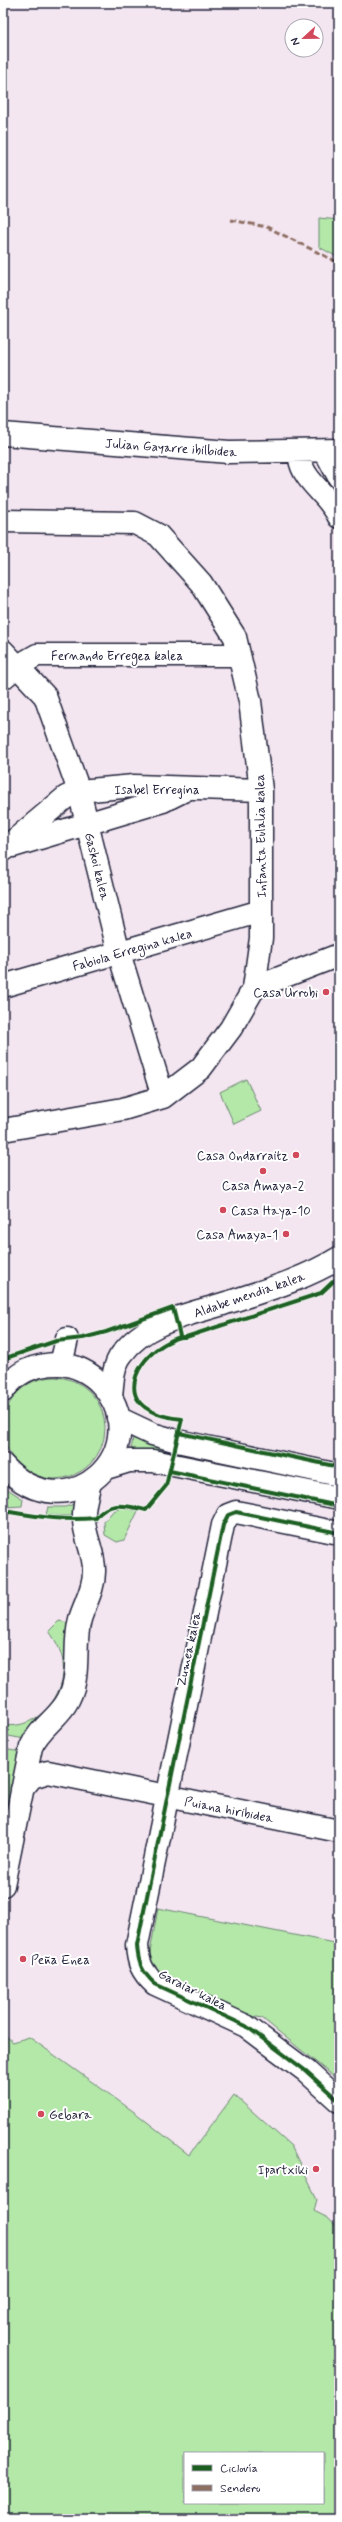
<svg xmlns="http://www.w3.org/2000/svg" width="342" height="2522" font-family="Mynerve,sans-serif">
<rect width="100%" height="100%" fill="#f3e6f0"/>
<filter id="ink" filterUnits="userSpaceOnUse"><feTurbulence type="fractalNoise" baseFrequency=".025" numOctaves="2"/><feDisplacementMap in="SourceGraphic" scale="8" xChannelSelector="R" yChannelSelector="G"/><feConvolveMatrix kernelMatrix="1 2 1 2 8 2 1 2 1" color-interpolation-filters="sRGB"/></filter>
<g filter="url(#ink)">
<!-- green -->
<path fill="#b4e8a9" stroke="#6b8572" fill-rule="evenodd" d="M319 218 339 220V258L319 247Z
M246 1079 261 1111 234 1124 220 1092Z
M3 1428a51 51 0 1 1 102 0a51 51 0 1 1-102 0Z
M133 1438 145 1443 174 1448 172 1457 131 1450Z
M4 1490H9L23 1499 22 1506 3 1507Z
M74 1504H77L76 1516 46 1515 48 1507H65Z
M122 1508 138 1511 124 1540 117 1542 105 1535 104 1522 113 1511Z
M59 1621 73 1624 66 1692 25 1739 3 1735V1725C37 1731 67 1695 63 1662 61 1650 56 1641 49 1631Z
M3 1749 21 1752 3 1842V1790L5 1779H3Z
M158 1908 339 1944V2081L262 2018 242 2014 160 1971 149 1958Z
M3 2034 13 2042 29 2037 137 2114 189 2155 234 2095 291 2146 317 2199 314 2211 328 2218 339 2230V2519H3ZM185 2453H323V2503H185Z"/>
<g fill="none" stroke-linecap="round" stroke-linejoin="round">
<defs>
<path id="minor" d="M3 434 229 452 339 450
M325 451 339 477
M304 453 300 459C303 481 330 496 339 517
M3 521 135 523 158 535 201 583 235 637 250 701 261 790V938L254 988
M3 651 45 696 79 791 119 953 163 1097
M3 678 16 667 37 655H239
M13 846 163 801 185 790
M3 850 66 797 79 791 134 786 261 790
M3 986 261 911
M3 1130 123 1109 163 1097 201 1068 231 1028 254 988 339 955
M61 1364 67 1339
M111 1398C112 1384 113 1365 122 1354 145 1322 188 1315 223 1304 263 1291 303 1280 339 1258
M339 1533 236 1512 228 1515 223 1525 137 1945C138 1963 142 1972 155 1984L246 2026 306 2071 339 2101
M22 1789 32 1777 48 1772 339 1831
M3 1885 31 1747C39 1729 54 1721 65 1705 83 1678 72 1648 80 1619 85 1603 94 1589 94 1572 95 1553 84 1537 84 1519 83 1507 87 1494 90 1483"/>
<path id="major" d="M3 1391C16 1372 36 1364 58 1364 74 1364 91 1373 101 1384 159 1448 68 1537 3 1465
M118 1418 152 1434 177 1441 339 1475
M106 1468 129 1461H153L339 1498"/>
</defs>
<!-- minor casing -->
<use href="#minor" stroke="#22223b" stroke-width="25"/>
<!-- major casing -->
<use href="#major" stroke="#22223b" stroke-width="25"/>
<!-- minor -->
<use href="#minor" stroke="#fff" stroke-width="22"/>
<!-- major -->
<use href="#major" stroke="#fff" stroke-width="22"/>
<!-- quiet -->
<path stroke="#8d6e63" stroke-width="3" stroke-dasharray="6 3" stroke-linecap="butt" d="M231 220 267 227 339 263"/>
<defs>
<path id="cycleway" d="M3 1359 56 1341 83 1338 106 1332 173 1308 180 1336
M179 1433 339 1467
M170 1471 339 1506
M3 1514 10 1512C39 1517 66 1521 96 1518 109 1500 127 1506 146 1510L166 1486 182 1419C174 1418 165 1417 158 1414 117 1400 136 1361 163 1345 171 1341 177 1336 186 1337L321 1293 339 1276
M339 1533 236 1512 228 1515 223 1525 137 1945C138 1963 142 1972 155 1984L246 2026 306 2071 339 2101"/>
</defs>
<!-- cycleway casing -->
<use href="#cycleway" stroke="#fff" stroke-width="6"/>
<!-- cycleway -->
<use href="#cycleway" stroke="#1b5e20" stroke-width="4"/>
</g>
</g>
<!-- markers -->
<g fill="#d1495b" stroke="#fff" stroke-width="1.5">
<circle cx="326" cy="992" r="4"/>
<circle cx="296" cy="1155" r="4"/>
<circle cx="263" cy="1171" r="4"/>
<circle cx="223" cy="1210" r="4"/>
<circle cx="286" cy="1234" r="4"/>
<circle cx="23" cy="1959" r="4"/>
<circle cx="41" cy="2114" r="4"/>
<circle cx="316" cy="2169" r="4"/>
</g>
<g text-anchor="middle" stroke-width="4" stroke-linejoin="round" paint-order="stroke">
<!-- street labels -->
<g font-size="13" fill="#22223b" stroke="#fff">
<text transform="translate(171 447) rotate(4)" y="5">Julian Gayarre ibilbidea</text>
<text x="117" y="660">Fernando Erregea kalea</text>
<text x="157" y="794">Isabel Erregina</text>
<text transform="translate(260 836) rotate(-91)" y="5">Infanta Eulalia kalea</text>
<text transform="translate(98 866) rotate(76)" y="5">Gaskoi kalea</text>
<text transform="translate(132 949) rotate(-16)" y="5">Fabiola Erregina kalea</text>
<text transform="translate(249 1294) rotate(-19)" y="5">Aldabe mendia kalea</text>
<text transform="translate(188 1649) rotate(-78)" y="5">Zumea kalea</text>
<text transform="translate(229 1809) rotate(11)" y="5">Puiana hiribidea</text>
<text transform="translate(193 1989) rotate(27)" y="5">Garaiar kalea</text>
</g>
<!-- poi labels -->
<g font-size="13" fill="#22223b" stroke="#fff" text-anchor="end">
<text x="318" y="997">Casa Urrobi</text>
<text x="288" y="1160">Casa Ondarraitz</text>
<text x="263" y="1190" text-anchor="middle">Casa Amaya-2</text>
<text x="231" y="1215" text-anchor="start">Casa Haya-10</text>
<text x="278" y="1239">Casa Amaya-1</text>
<text x="31" y="1964" text-anchor="start">Peña Enea</text>
<text x="49" y="2119" text-anchor="start">Gebara</text>
<text x="308" y="2174">Ipartxiki</text>
</g>
</g>
<!-- margin -->
<rect width="342" height="2522" fill="none" stroke="#fff" stroke-width="16"/>
<rect x="8" y="8" width="326" height="2506" fill="none" stroke="#22223b" stroke-width="1.5" filter="url(#ink)"/>
<!-- legend -->
<rect x="184" y="2452" width="140" height="52" fill="#ffffff" stroke="#a7a7b1"/>
<rect x="192" y="2465" width="20" height="6" fill="#1b5e20" stroke="#a7a7b1"/>
<text x="220" y="2472" font-size="12" fill="#22223b">Ciclovía</text>
<rect x="192" y="2485" width="20" height="6" fill="#8d6e63" stroke="#a7a7b1"/>
<text x="220" y="2492" font-size="12" fill="#22223b">Sendero</text>
<!-- north arrow -->
<g transform="translate(304 38) rotate(248)"><circle r="19" fill="#ffffff" stroke="#a7a7b1"/>
<path d="M0-3L7 15L0 10L-7 15Z" fill="#d1495b"/>
<text y="-6" font-size="11" font-weight="bold" text-anchor="middle" fill="#22223b">N</text>
</g>
</svg>
